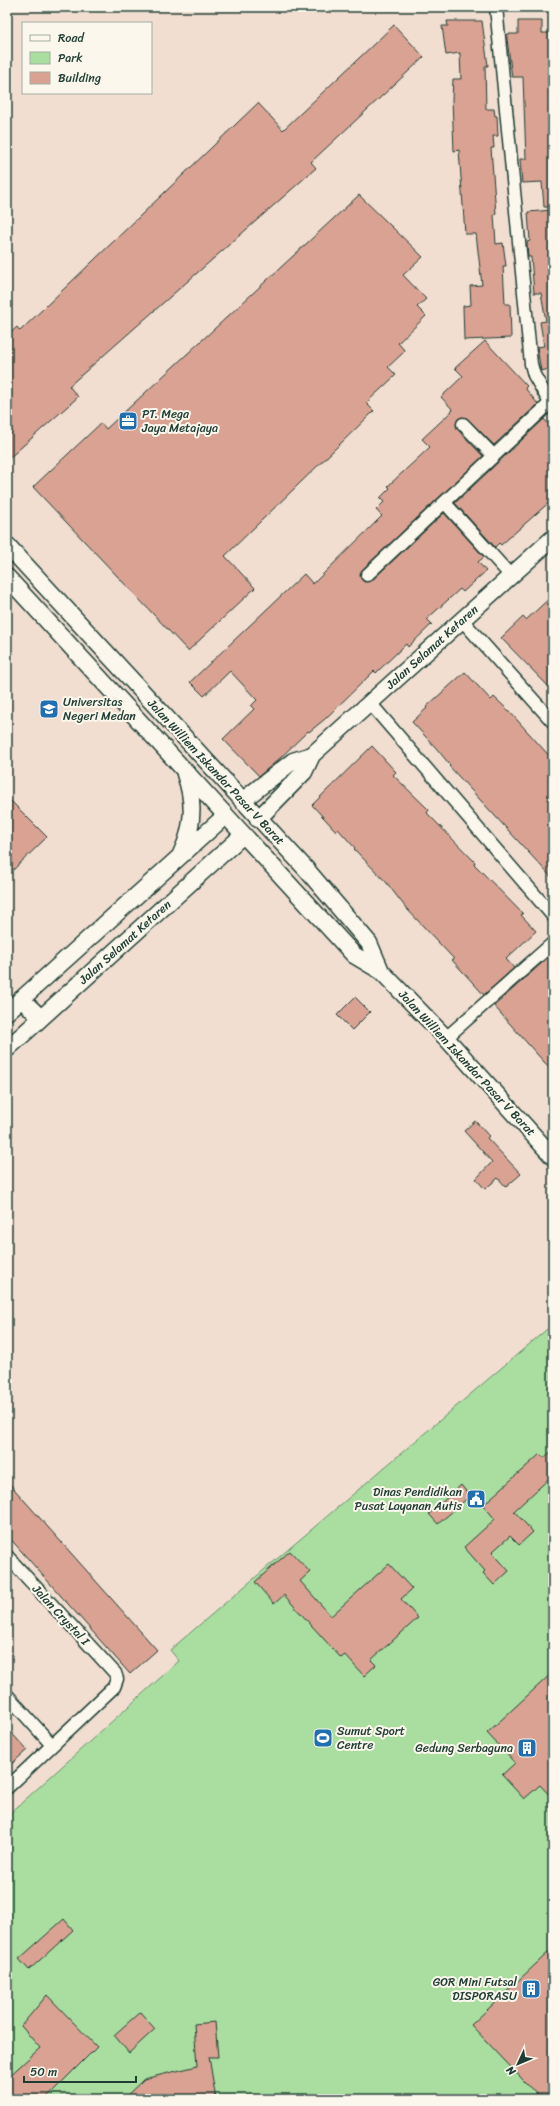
<svg xmlns="http://www.w3.org/2000/svg" width="560" height="2106" font-family="Sriracha,sans-serif">
<rect width="100%" height="100%" fill="#f1ded1"/>
<filter id="ink" filterUnits="userSpaceOnUse"><feTurbulence type="fractalNoise" baseFrequency=".025" numOctaves="2"/><feDisplacementMap in="SourceGraphic" scale="8" xChannelSelector="R" yChannelSelector="G"/><feConvolveMatrix kernelMatrix="1 2 1 2 8 2 1 2 1" color-interpolation-filters="sRGB"/></filter>
<g filter="url(#ink)">
<!-- green -->
<path fill="#aadea0" stroke="#648e6a" d="M553 1324V2099H7V1816L179 1661 170 1650Z"/>
<!-- building -->
<path fill="#daa293" stroke="#1f3d34" d="M447 21H482L488 66H485L486 109H494L495 116H497L498 136H493L494 148H491L496 214 494 215 496 244 503 243 506 266H503L505 304H510L511 338 464 340 463 306 471 305 470 286 482 285 476 234H465L459 150 454 151 452 100 453 79H461L460 53 446 55 442 26H448Z
M518 21H542V33H553V76H550V109H552L553 129V207H544L542 182 522 183 520 159H526L523 77H512L507 39V34H518Z
M394 25 424 57 311 162 316 168 69 386 78 397 7 460V336L17 327 20 331 258 103 283 130Z
M359 195 423 257 403 275 426 299 417 307 426 316 398 343 405 351 388 367 396 375 366 403 374 411 225 556 255 588 188 651 33 487 101 423 106 429Z
M553 210V368L541 371 537 347 544 346 540 322 546 321 541 293H534L531 257H528L527 242 530 241 528 212Z
M485 341 527 386 525 388 538 404 494 445 468 419 462 417 458 419 456 425 457 429 483 456 362 570 360 576 364 582 372 580 444 513 484 557 478 562 486 571 463 592 460 589 427 619 432 624 408 647 406 644 376 673 374 671 325 719 309 732 308 731 278 760 259 776 223 739 254 709 251 706 257 700 230 671 204 696 190 682 304 574 313 584 382 516 376 510 384 502 380 498 390 488 388 486 430 447 422 439 453 410 441 397 463 376 455 368Z
M544 419 553 430V499L501 545 499 543 495 547 455 503Z
M553 595V691L501 638 523 617 526 620Z
M465 672 491 700 494 697 509 711 553 760V879L449 766 450 765 437 749 412 722 427 708 426 707Z
M372 746 396 772 393 775 429 810 427 813 475 862 474 864 523 914 521 915 536 931 506 959 514 968 484 995 452 960 454 959 406 908 386 882 354 849 355 848 338 829 336 831 312 805Z
M7 797 47 837 7 876Z
M553 953V1072L494 1006Z
M355 997 370 1012 352 1030 337 1015Z
M475 1121 489 1136 487 1138 521 1174 506 1187 498 1178 485 1189 476 1179 492 1162 464 1131Z
M553 1450V1475L514 1511 533 1532 519 1545 510 1536 492 1552 509 1571 494 1585 483 1573 485 1571 464 1547 495 1519 483 1505 540 1454 544 1458Z
M7 1481 157 1650 130 1674 7 1535Z
M461 1485 470 1496 438 1524 429 1514Z
M290 1551 310 1572 300 1581 331 1616 389 1564 412 1589 401 1599 418 1618 371 1660 376 1665 364 1676 345 1655 341 1658 284 1595 274 1604 255 1582Z
M553 1672V1799L540 1785 524 1799 502 1775 515 1763 487 1733Z
M7 1728 27 1750 7 1768Z
M64 1919 73 1930 29 1970 19 1959Z
M553 1948V2099H541L471 2025Z
M47 1995 97 2047 45 2099H7V2078L40 2048 21 2026Z
M140 2012 155 2029 129 2053 114 2035Z
M215 2022 218 2057H209L216 2099H123L144 2079 197 2066 194 2024Z"/>
<g fill="none" stroke-linecap="round" stroke-linejoin="round">
<defs>
<path id="street" d="M496 7 531 364 534 375 553 408
M463 424 494 456
M445 503 511 576
M367 575 549 404
M462 620 553 722
M370 703 553 916
M446 1038 553 943
M7 1556 115 1673 117 1679 114 1687 7 1788
M7 1695 52 1745"/>
<path id="secondary" d="M7 545 306 869 369 943 381 971
M7 577 354 955 381 971 446 1038 553 1157
M242 801 293 761 312 755
M258 819 304 772 312 755 553 538
M181 854C194 827 195 802 185 774
M21 999 41 1018
M7 1012 225 816
M7 1049 243 835"/>
</defs>
<!-- street casing -->
<use href="#street" stroke="#1f3d34" stroke-width="15"/>
<!-- secondary casing -->
<use href="#secondary" stroke="#1f3d34" stroke-width="19"/>
<!-- street -->
<use href="#street" stroke="#fbf7ec" stroke-width="12"/>
<!-- secondary -->
<use href="#secondary" stroke="#fbf7ec" stroke-width="16"/>
</g>
</g>
<!-- icons -->
<defs>
<symbol id="office-square" viewBox="-11 -11 22 22"><rect x="-9" y="-9" width="18" height="18" rx="4" fill="#1f6fb2" stroke="#fbf7ec"/><path d="M-6-3h4V-5.5h4V-3h4V5H-6ZM-1-4.5V-3h2v-1.5ZM-6 0V1H6V0Z" fill="#fff"/></symbol>
<symbol id="university-square" viewBox="-11 -11 22 22"><rect x="-9" y="-9" width="18" height="18" rx="4" fill="#1f6fb2" stroke="#fbf7ec"/><path d="M0-5L7-2L0 1L-7-2ZM-4 1L0 2.5L4 1V4Q0 6-4 4Z" fill="#fff"/></symbol>
<symbol id="civic-square" viewBox="-11 -11 22 22"><rect x="-9" y="-9" width="18" height="18" rx="4" fill="#1f6fb2" stroke="#fbf7ec"/><path d="M-.6-6.5H3V-4.5H.6V-3L4-1V1h2V6H-6V1h2V-1L-.6-3ZM-1.2 2.5V6h2.4V2.5Z" fill="#fff"/></symbol>
<symbol id="stadium-square" viewBox="-11 -11 22 22"><rect x="-9" y="-9" width="18" height="18" rx="4" fill="#1f6fb2" stroke="#fbf7ec"/><path d="M0-5a6.5 5 0 1 0 0 10a6.5 5 0 1 0 0-10ZM-3.5-1.8h7v3.6h-7Z" fill="#fff"/></symbol>
<symbol id="building-square" viewBox="-11 -11 22 22"><rect x="-9" y="-9" width="18" height="18" rx="4" fill="#1f6fb2" stroke="#fbf7ec"/><path d="M-4-6H4V6H1V3H-1V6H-4ZM-2.5-4.3h1.7v1.8h-1.7ZM.8-4.3h1.7v1.8H.8ZM-2.5-1h1.7V.8h-1.7ZM.8-1h1.7V.8H.8Z" fill="#fff"/></symbol>
</defs>
<g fill-rule="evenodd">
<use href="#office-square" x="117" y="410" width="22" height="22"/>
<use href="#university-square" x="38" y="698" width="22" height="22"/>
<use href="#civic-square" x="465" y="1488" width="22" height="22"/>
<use href="#stadium-square" x="312" y="1727" width="22" height="22"/>
<use href="#building-square" x="516" y="1737" width="22" height="22"/>
<use href="#building-square" x="520" y="1978" width="22" height="22"/>
</g>
<g text-anchor="middle" stroke-width="4" stroke-linejoin="round" paint-order="stroke">
<!-- poi labels -->
<g font-size="12" fill="#1f3d34" stroke="#fbf7ec" text-anchor="start">
<text x="142" y="418">PT. Mega<tspan x="142" dy="14">Jaya Metajaya</tspan></text>
<text x="63" y="706">Universitas<tspan x="63" dy="14">Negeri Medan</tspan></text>
<text x="462" y="1496" text-anchor="end">Dinas Pendidikan<tspan x="462" dy="14">Pusat Layanan Autis</tspan></text>
<text x="337" y="1735">Sumut Sport<tspan x="337" dy="14">Centre</tspan></text>
<text x="513" y="1752" text-anchor="end">Gedung Serbaguna</text>
<text x="517" y="1986" text-anchor="end">GOR Mini Futsal<tspan x="517" dy="14">DISPORASU</tspan></text>
</g>
<!-- street labels -->
<g font-size="12" fill="#1f3d34" stroke="#fbf7ec">
<text transform="translate(432 647) rotate(-42)" y="4">Jalan Selamat Ketaren</text>
<text transform="translate(216 772) rotate(47)" y="4">Jalan Williem Iskandar Pasar V Barat</text>
<text transform="translate(125 942) rotate(-42)" y="4">Jalan Selamat Ketaren</text>
<text transform="translate(467 1063) rotate(47)" y="4">Jalan Williem Iskandar Pasar V Barat</text>
<text transform="translate(61 1615) rotate(47)" y="4">Jalan Crystal I</text>
</g>
</g>
<!-- margin -->
<rect width="560" height="2106" fill="none" stroke="#fbf7ec" stroke-width="24"/>
<rect x="12" y="12" width="536" height="2082" fill="none" stroke="#1f3d34" stroke-width="1.5" filter="url(#ink)"/>
<!-- legend -->
<rect x="22" y="22" width="130" height="72" fill="#fbf7ec" stroke="#a3ada2"/>
<rect x="30" y="35" width="20" height="6" fill="#fbf7ec" stroke="#a3ada2"/>
<text x="58" y="42" font-size="12" fill="#1f3d34">Road</text>
<rect x="30" y="52" width="20" height="12" fill="#aadea0" stroke="#a3ada2"/>
<text x="58" y="62" font-size="12" fill="#1f3d34">Park</text>
<rect x="30" y="72" width="20" height="12" fill="#daa293" stroke="#a3ada2"/>
<text x="58" y="82" font-size="12" fill="#1f3d34">Building</text>
<!-- north arrow -->
<g transform="translate(518 2064) rotate(226)" stroke="#fbf7ec" stroke-width="3" paint-order="stroke">
<path d="M0-3L7 15L0 10L-7 15Z" fill="#1f3d34"/>
<text y="-6" font-size="11" font-weight="bold" text-anchor="middle" fill="#1f3d34">N</text>
</g>
<!-- scale -->
<path d="M24 2076v6h112v-6" fill="none" stroke="#1f3d34" stroke-width="2"/>
<text x="30" y="2076" font-size="12" fill="#1f3d34" stroke="#fbf7ec" stroke-width="3" paint-order="stroke">50 m</text>
</svg>
